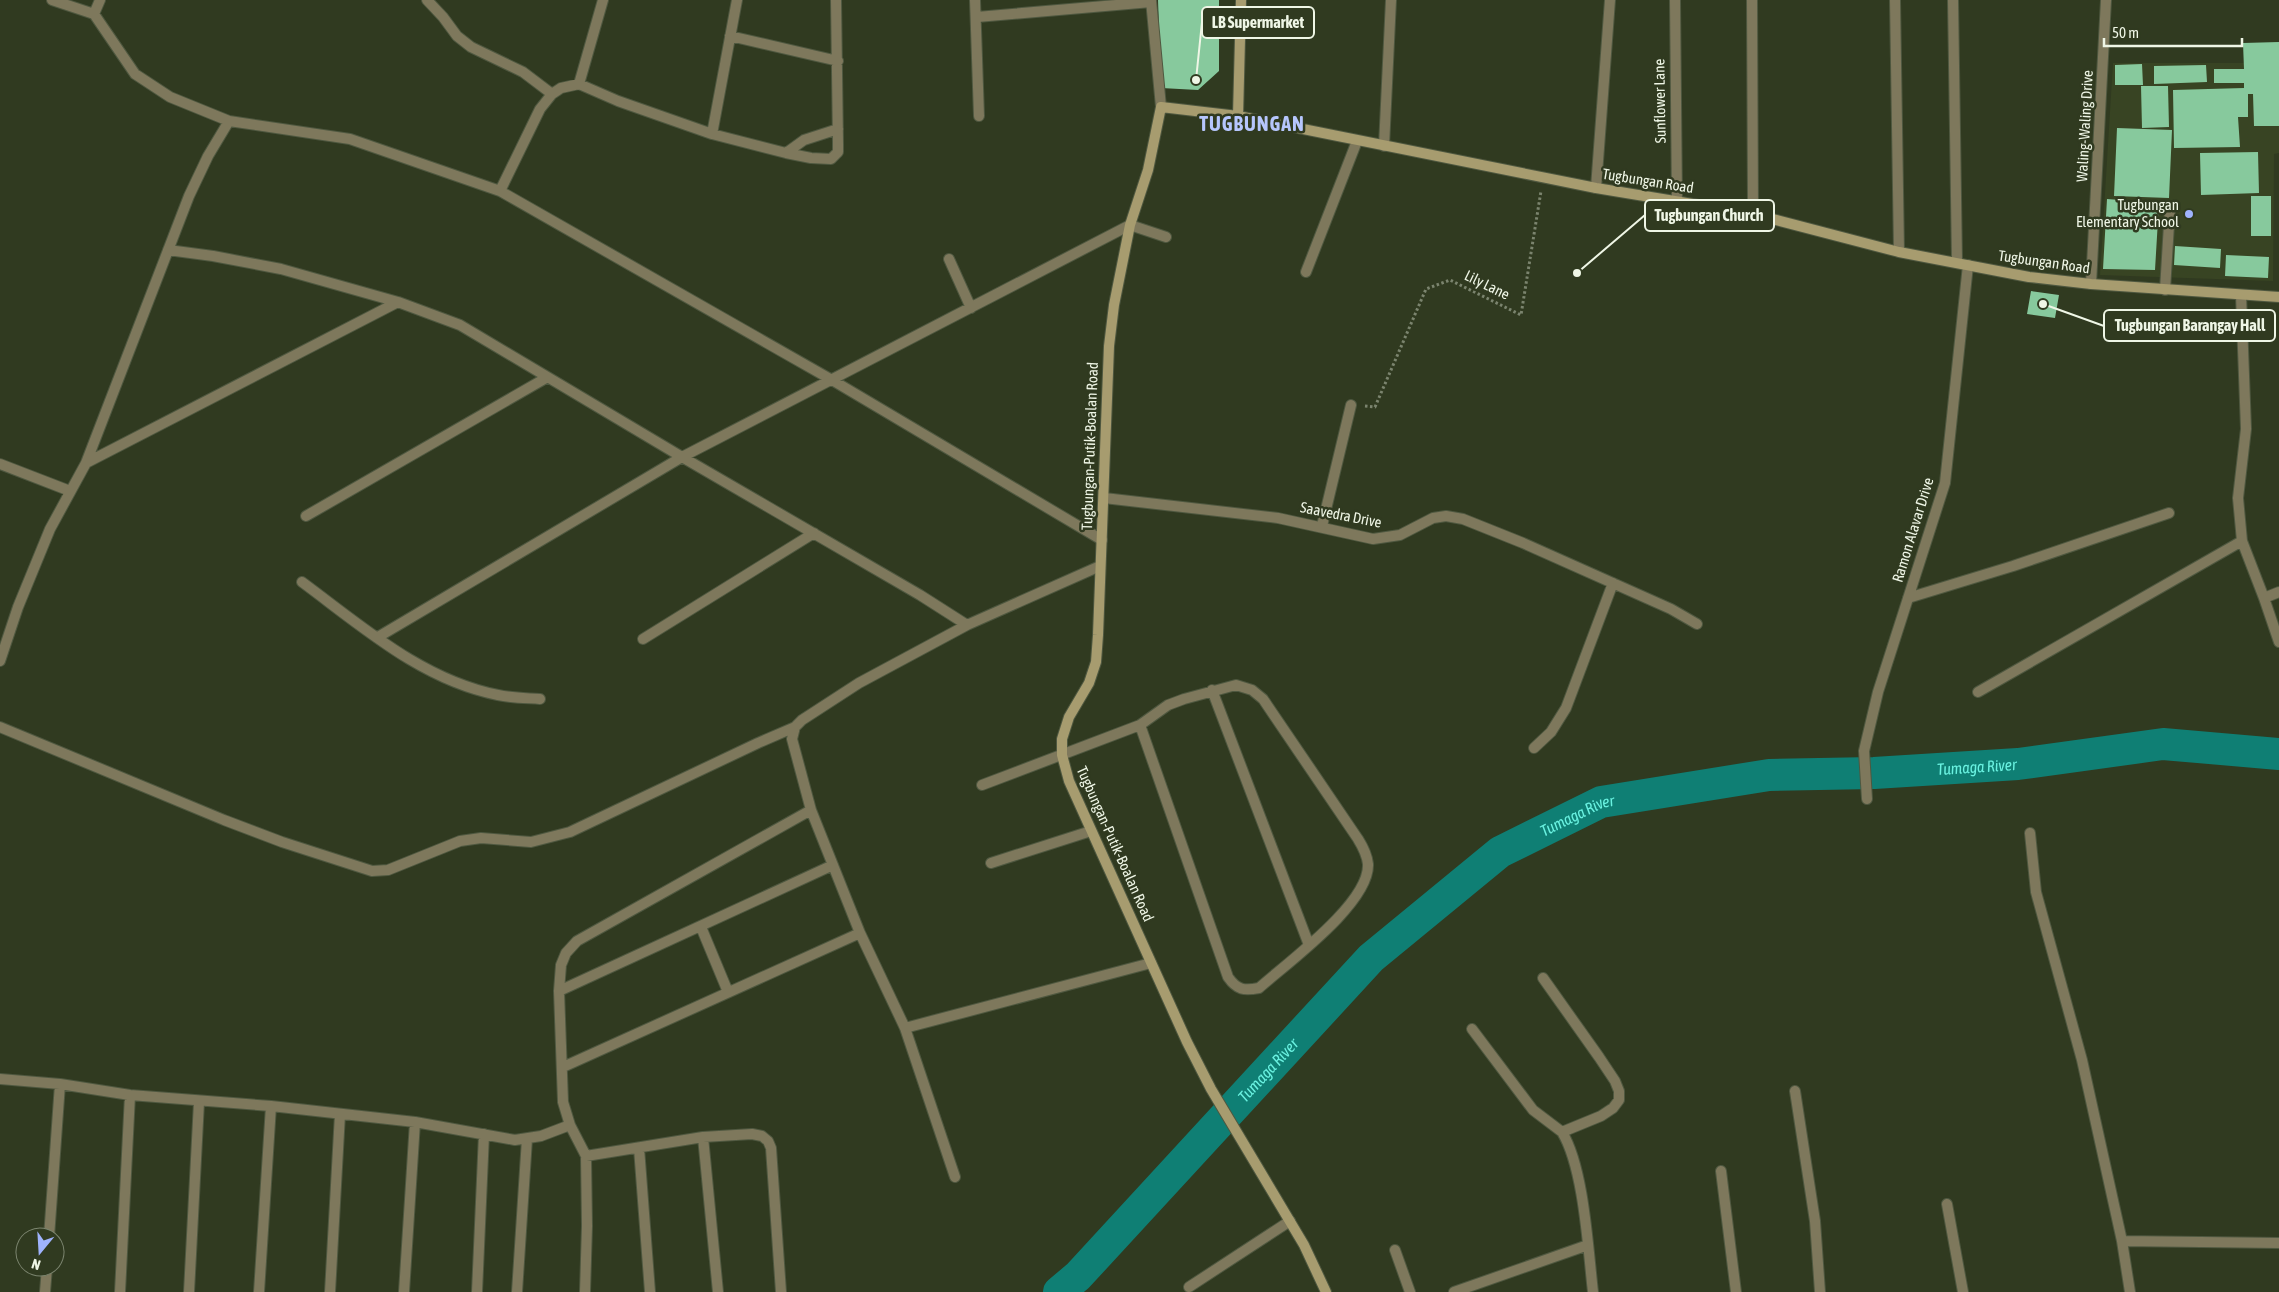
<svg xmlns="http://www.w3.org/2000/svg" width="2279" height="1292" font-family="'Asap Condensed',sans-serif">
<rect width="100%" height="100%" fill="#303a20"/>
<!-- built -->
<path fill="#384423" d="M2113 63H2279V153L2274 154 2273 281 2100 275Z"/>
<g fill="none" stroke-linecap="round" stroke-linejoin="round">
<!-- river -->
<path stroke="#0f7f74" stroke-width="32" id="s1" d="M1059 1292 1078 1276 1371 958 1500 852 1601 802 1769 775 1874 773 2018 764 2163 744 2279 754"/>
</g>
<!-- building -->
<path fill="#87c99d" d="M1158 0H1219V71L1198 90 1161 88Z
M2279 42V126H2254L2253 94H2248V117H2238L2240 147 2174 148 2173 90 2244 88V83H2214V69H2244L2243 43Z
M2142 64 2143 85H2115V65Z
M2206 65 2207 82 2154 84V66Z
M2141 86H2168L2169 127 2142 128Z
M2117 128 2172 130 2169 198 2114 196Z
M2258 152 2259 193 2201 195 2200 153Z
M2251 196H2271V236H2251Z
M2107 199 2159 203 2155 270 2103 269Z
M2175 246 2221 249 2220 268 2174 265Z
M2226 255 2269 257 2268 278 2225 276Z
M2031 291 2059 295 2055 318 2027 314Z"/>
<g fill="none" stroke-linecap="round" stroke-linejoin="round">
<defs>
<path id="lane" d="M1130 225 1166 237
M2165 290 2170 208"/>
<path id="street" d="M52 0 94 14
M100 0 94 14 135 74 170 97 229 121 350 139 500 191 832 380 1102 540
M427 0 443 17 457 36 471 47 523 72 552 94
M975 0 979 116
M1151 0 1161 107
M1675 0 1677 201
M1752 0 1753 214
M1895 0 1899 252
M1953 0 1957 262
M977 17 1151 2
M730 36 838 61
M579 84 603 0
M712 134 737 0
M1384 146 1391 0
M786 153 804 140 838 129
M1596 188 1610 0
M500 191 540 109 552 94 561 88 579 84 618 101 712 134 786 153 811 158 831 159 838 152V144L836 0
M168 250 213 256 281 269 398 302 460 325 682 457 920 595 967 625
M949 259 971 308
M1306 272 1357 141
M2091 284 2106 0
M2241 295 2246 429 2238 498 2242 541 2264 598 2279 592
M86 463 398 302
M0 464 70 491
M1104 498 1278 518 1373 539 1400 535 1433 518 1446 516 1463 519 1523 543 1671 609 1697 624
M306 516 546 378
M1322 526 1351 405
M302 582C363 627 422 680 498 695 512 698 526 698 540 699
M1908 598 2013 566 2169 513
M2264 598 2279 642
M378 637 682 457 1130 225
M643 639 814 533
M0 661 18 607 50 529 86 463 189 196 208 156 229 121
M1212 690 1309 945
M1978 692 2242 541
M0 727 224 820 282 842 372 871 388 870 460 841 481 838 531 842 570 832 758 743 795 727
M1534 748 1551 732 1566 708 1613 583
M982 785 1140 725 1168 705 1184 699 1236 685 1252 690 1263 699 1358 839C1363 847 1367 855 1368 864 1370 903 1287 963 1259 988 1244 991 1237 990 1228 977L1140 725
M1867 799 1864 751 1878 692 1945 483 1968 265
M2030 833 2036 892 2082 1060 2122 1241 2130 1292
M991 863 1091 831
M701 927 728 992
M1543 978 1599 1057 1615 1081 1619 1091V1100L1613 1108 1601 1116 1562 1132C1584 1168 1588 1249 1593 1292
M559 991 833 865
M905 1028 860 933 811 810 792 739 795 727 802 720 859 683 967 625 1100 566
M1472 1029 1533 1110 1562 1132
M563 1067 860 933
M0 1079 60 1084 130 1095 271 1106 415 1122 515 1140 541 1136 570 1125 563 1102 559 991 561 965 566 953 577 941 811 810
M1795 1091 1815 1221 1820 1292
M570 1125 586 1156 703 1137 752 1134 762 1136 768 1141 771 1148 781 1292
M703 1137 718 1292
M639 1148 650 1292
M1721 1171 1736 1292
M955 1177 905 1028 1151 963
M1947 1204 1963 1292
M49 1237 60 1084
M2122 1241 2279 1243
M1395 1250 1410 1292
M1189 1287 1290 1221
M45 1292 47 1267
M120 1292 130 1095
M189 1292 199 1102
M259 1292 271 1106
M330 1292 340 1114
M404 1292 415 1122
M477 1292 484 1134
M517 1292 527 1139
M585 1292 587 1226 586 1156
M1454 1292 1588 1245"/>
<path id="secondary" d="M1238 116 1241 0
M1326 1292 1304 1245 1211 1089 1187 1042 1069 781 1062 755V739L1069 717 1089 683 1096 662 1098 635 1109 346 1114 305 1130 225 1148 170 1161 107 1238 116 1596 188 1753 214 1899 252 2029 277 2091 284 2279 297"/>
</defs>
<!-- lane casing -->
<use href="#lane" stroke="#4f5840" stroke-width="12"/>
<!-- street casing -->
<use href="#street" stroke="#4f5840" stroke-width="12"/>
<!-- secondary casing -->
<use href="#secondary" stroke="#4f5840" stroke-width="12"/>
<!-- path -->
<path stroke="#7b846e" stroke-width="3" stroke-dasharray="2.5 2.5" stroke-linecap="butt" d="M1365 406 1375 407 1426 289 1450 280 1521 315 1541 191"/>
<!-- lane -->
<use href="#lane" stroke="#7e785c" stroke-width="10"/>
<!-- street -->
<use href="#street" stroke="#7e785c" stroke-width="10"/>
<!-- secondary -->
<use href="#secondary" stroke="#a79c6f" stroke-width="10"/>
</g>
<!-- markers -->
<circle fill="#9fb3fd" stroke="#303a20" stroke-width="2" cx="2189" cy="214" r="5"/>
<g text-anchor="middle" stroke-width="5" stroke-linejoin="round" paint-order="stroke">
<!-- street labels -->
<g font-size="15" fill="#eff6e6" stroke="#303a20">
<text transform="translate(1660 101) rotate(-91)" y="5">Sunflower Lane</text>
<text transform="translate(2085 126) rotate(-87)" y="5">Waling-Waling Drive</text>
<text transform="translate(1648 181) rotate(9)" y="5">Tugbungan Road</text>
<text transform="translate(2044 262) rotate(8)" y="5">Tugbungan Road</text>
<text transform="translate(1487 285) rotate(26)" y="5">Lily Lane</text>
<text transform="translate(1090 446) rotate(-88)" y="5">Tugbungan-Putik-Boalan Road</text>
<text transform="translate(1341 515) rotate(11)" y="5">Saavedra Drive</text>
<text transform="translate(1913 530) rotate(-73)" y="5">Ramon Alavar Drive</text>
<text transform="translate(1115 844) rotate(66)" y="5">Tugbungan-Putik-Boalan Road</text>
</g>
<!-- poi labels -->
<g font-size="15" fill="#eff6e6" stroke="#303a20" text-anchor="end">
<text x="2179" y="210">Tugbungan<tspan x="2179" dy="17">Elementary School</tspan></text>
</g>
<!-- water labels -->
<g font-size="16" font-style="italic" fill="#6af2e1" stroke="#303a20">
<text dy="6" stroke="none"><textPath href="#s1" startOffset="1115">Tumaga River</textPath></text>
<text dy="6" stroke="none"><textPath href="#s1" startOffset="710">Tumaga River</textPath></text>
<text dy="6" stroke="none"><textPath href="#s1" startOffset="305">Tumaga River</textPath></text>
</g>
<!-- district labels -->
<g font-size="20" font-weight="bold" letter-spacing="1" fill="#b6c6fd" stroke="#303a20">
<text x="1252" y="131">TUGBUNGAN</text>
</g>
</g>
<!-- callouts -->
<path fill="none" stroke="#eff6e6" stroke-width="2" d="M1196 80L1202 22M1577 273L1645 215M2043 304L2104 326"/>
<g fill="#eff6e6" stroke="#303a20" stroke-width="2">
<circle cx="1196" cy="80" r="5"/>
<circle cx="1577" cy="273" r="5"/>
<circle cx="2043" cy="304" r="5"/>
</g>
<g fill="#303a20" stroke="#eff6e6" stroke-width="2">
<rect x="1202" y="7" width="112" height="31" rx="5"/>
<rect x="1645" y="200" width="129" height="31" rx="5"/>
<rect x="2104" y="310" width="171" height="31" rx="5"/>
</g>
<g font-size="16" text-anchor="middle" font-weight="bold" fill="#eff6e6">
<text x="1258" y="28">LB Supermarket</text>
<text x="1709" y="221">Tugbungan Church</text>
<text x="2190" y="331">Tugbungan Barangay Hall</text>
</g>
<!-- north arrow -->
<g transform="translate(40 1252) rotate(198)"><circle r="24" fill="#303a20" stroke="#7c856f"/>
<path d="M0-4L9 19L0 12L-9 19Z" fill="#9fb3fd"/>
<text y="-8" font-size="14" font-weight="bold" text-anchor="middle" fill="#eff6e6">N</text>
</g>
<!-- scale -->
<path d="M2104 38v8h138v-8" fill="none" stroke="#eff6e6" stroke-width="2.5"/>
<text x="2112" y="38" font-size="15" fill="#eff6e6" stroke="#303a20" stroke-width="4" paint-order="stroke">50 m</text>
</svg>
